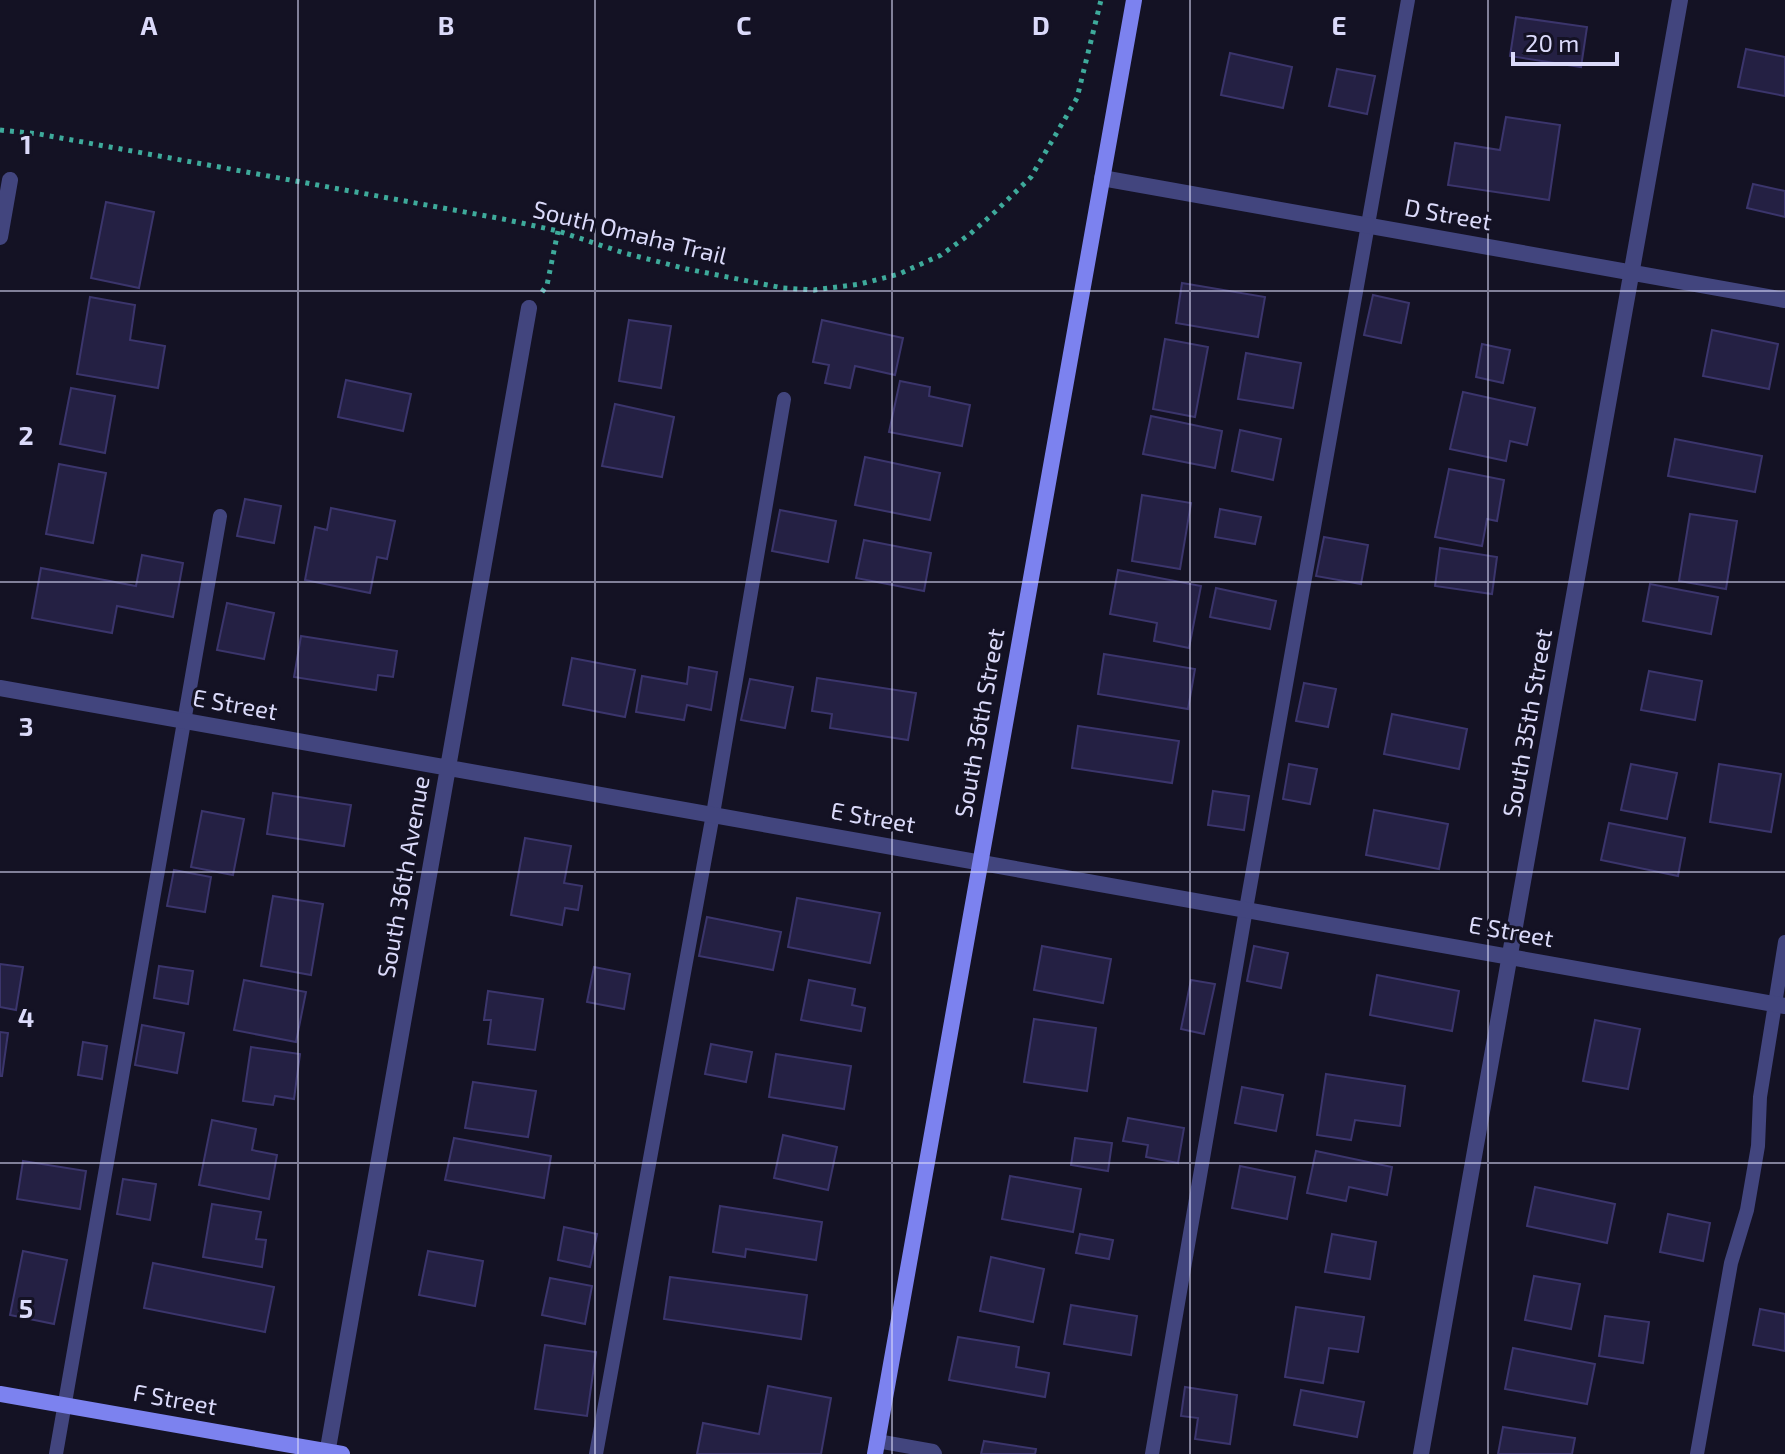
<svg xmlns="http://www.w3.org/2000/svg" width="1785" height="1454" font-family="'Exo 2',sans-serif">
<rect width="100%" height="100%" fill="#141224"/>
<!-- building -->
<path fill="#242043" stroke="#3b356c" stroke-width="2" d="M1516 17 1587 27 1581 67 1510 56Z
M1746 49 1785 57V96L1738 87Z
M1230 53 1292 67 1283 108 1221 95Z
M1337 69 1375 76 1367 114 1329 106Z
M1506 117 1560 125 1549 200 1448 185 1455 143 1500 150Z
M1753 184 1785 191V217L1747 208Z
M106 202 154 212 139 288 91 278Z
M1182 283 1265 297 1258 337 1176 323Z
M1373 295 1409 303 1401 343 1364 335Z
M90 297 135 305 130 340 165 346 158 388 77 374Z
M629 320 671 326 661 388 619 381Z
M822 320 903 338 895 375 855 366 850 388 825 383 829 365 813 362Z
M1712 330 1778 344 1769 389 1703 376Z
M1165 339 1208 347 1195 417 1153 409Z
M1482 344 1510 350 1503 383 1476 377Z
M1246 353 1301 363 1293 408 1238 399Z
M346 380 411 394 403 431 338 417Z
M900 381 930 387 929 396 970 405 962 446 889 432Z
M71 388 115 396 105 453 60 444Z
M1463 392 1535 408 1527 445 1510 441 1506 461 1450 449Z
M615 404 674 417 662 477 602 466Z
M1151 416 1222 431 1215 468 1143 454Z
M1240 430 1281 439 1273 480 1232 471Z
M1675 439 1762 456 1755 492 1668 476Z
M865 457 940 473 930 520 855 505Z
M59 464 106 473 93 543 46 534Z
M1449 469 1504 480 1497 521 1487 519 1482 546 1435 537Z
M1142 495 1191 503 1180 569 1132 561Z
M245 499 281 506 274 543 237 536Z
M331 508 395 521 387 559 377 557 370 593 305 580 315 527 327 530Z
M1220 509 1261 517 1255 544 1215 537Z
M780 510 836 521 828 562 772 551Z
M1690 514 1737 521 1726 589 1679 581Z
M1324 537 1368 545 1361 584 1316 576Z
M864 540 931 553 924 591 856 578Z
M1440 548 1497 557 1492 594 1435 586Z
M142 555 183 563 173 617 117 606 112 633 32 618 41 568 136 586Z
M1118 570 1201 586 1189 648 1154 641 1157 623 1110 614Z
M1650 584 1718 597 1711 634 1643 621Z
M1216 588 1276 601 1270 629 1210 617Z
M227 603 274 613 264 659 217 650Z
M301 636 397 651 393 677 378 675 376 690 294 677Z
M1104 654 1195 669 1188 709 1098 694Z
M572 658 635 670 625 717 563 705Z
M689 667 717 672 711 710 687 705 684 720 636 712 642 676 687 684Z
M1649 671 1702 681 1695 720 1641 710Z
M817 678 916 693 908 740 830 728 832 714 812 711Z
M750 679 793 687 785 728 741 720Z
M1304 683 1336 689 1328 727 1296 721Z
M1392 714 1467 729 1459 769 1384 754Z
M1078 726 1179 741 1172 783 1072 768Z
M1289 764 1317 769 1310 804 1283 799Z
M1631 764 1677 773 1667 819 1621 810Z
M1719 764 1781 774 1771 832 1710 822Z
M1213 791 1249 796 1244 830 1208 825Z
M273 793 351 805 344 846 267 834Z
M1374 810 1448 824 1439 869 1366 855Z
M202 811 244 819 233 875 191 867Z
M1609 823 1685 838 1678 876 1601 860Z
M525 838 571 846 564 883 582 886 578 910 565 908 562 925 511 915Z
M174 870 211 877 205 912 167 906Z
M273 896 323 904 311 975 261 966Z
M797 898 880 913 870 963 788 947Z
M707 917 781 932 773 970 699 956Z
M1042 946 1111 959 1103 1003 1034 990Z
M1254 946 1288 953 1281 988 1247 981Z
M0 964 23 967 16 1010 0 1007Z
M159 966 193 971 188 1004 154 998Z
M594 967 630 974 624 1009 587 1002Z
M1377 975 1459 991 1452 1031 1370 1015Z
M244 980 306 992 296 1042 234 1030Z
M809 980 855 989 852 1005 865 1008 861 1031 801 1020Z
M1191 980 1215 984 1204 1034 1181 1029Z
M488 991 543 999 535 1050 488 1044 491 1020H484Z
M1034 1019 1096 1028 1087 1091 1024 1082Z
M1595 1020 1640 1029 1628 1089 1583 1081Z
M142 1025 184 1033 177 1073 135 1065Z
M0 1032 8 1033 2 1076H0Z
M83 1042 107 1046 102 1079 78 1075Z
M711 1044 752 1052 746 1082 705 1074Z
M251 1047 300 1054 294 1099 275 1096 273 1105 243 1101Z
M776 1054 851 1066 844 1109 769 1097Z
M1326 1074 1405 1086 1400 1126 1355 1120 1351 1140 1317 1135Z
M473 1082 536 1091 528 1137 465 1128Z
M1242 1087 1283 1095 1276 1131 1235 1123Z
M1128 1118 1184 1128 1178 1163 1146 1157 1148 1145 1123 1141Z
M212 1120 256 1129 252 1150 277 1155 269 1199 199 1185Z
M783 1135 837 1147 828 1190 774 1178Z
M454 1138 551 1156 544 1198 445 1180Z
M1075 1138 1112 1143 1108 1171 1071 1165Z
M1316 1151 1392 1167 1387 1195 1349 1187 1346 1201 1307 1193Z
M23 1161 86 1171 80 1209 17 1199Z
M1240 1166 1295 1177 1287 1219 1232 1208Z
M1010 1176 1081 1189 1073 1232 1002 1219Z
M123 1179 156 1184 150 1220 117 1214Z
M1535 1187 1615 1204 1607 1243 1527 1226Z
M212 1204 261 1212 256 1239 266 1240 262 1267 203 1257Z
M720 1206 822 1222 816 1260 746 1249 745 1257 713 1252Z
M1668 1214 1710 1223 1703 1261 1660 1252Z
M564 1227 597 1234 590 1267 558 1260Z
M1080 1234 1113 1240 1109 1259 1076 1253Z
M1332 1234 1376 1242 1370 1279 1325 1272Z
M23 1251 67 1260 54 1324 10 1315Z
M428 1251 483 1261 475 1306 419 1295Z
M991 1257 1044 1269 1033 1322 980 1311Z
M153 1263 274 1287 265 1332 144 1308Z
M1534 1276 1580 1284 1571 1329 1525 1320Z
M670 1277 807 1295 801 1339 664 1319Z
M550 1278 592 1286 585 1324 542 1315Z
M1071 1305 1137 1316 1131 1355 1064 1344Z
M1296 1307 1364 1317 1358 1352 1329 1348 1323 1383 1285 1377Z
M1760 1309 1785 1314V1351L1753 1345Z
M1605 1316 1649 1322 1643 1363 1599 1356Z
M958 1337 1019 1347 1016 1367 1049 1373 1045 1397 949 1380Z
M545 1345 596 1352 587 1416 535 1409Z
M1513 1348 1595 1364 1587 1404 1505 1389Z
M768 1386 831 1398 821 1454H697L703 1423 759 1434Z
M1185 1387 1237 1395 1230 1444 1195 1439 1198 1418 1181 1416Z
M1301 1390 1364 1402 1357 1437 1294 1425Z
M1503 1427 1575 1438 1572 1454H1498Z
M984 1441 1036 1449 1035 1454H981Z"/>
<g fill="none" stroke-linecap="round" stroke-linejoin="round">
<!-- path -->
<path stroke="#3eaa9b" stroke-width="5" stroke-dasharray="4 6" stroke-linecap="butt" d="M0 130 39 134 503 219 558 231 624 253 687 269 783 288 814 290 860 284 899 274 941 255 970 234 996 211 1031 177 1077 98 1101 0
M542 292 547 285 558 231"/>
<!-- lane -->
<path stroke="#42457e" stroke-width="14" d="M877 1441 933 1451 935 1454
M56 1454 220 516
M596 1454 713 814 784 399
M1152 1454 1246 909 1408 0
M1697 1454 1731 1263 1747 1210 1758 1146 1760 1097 1785 942"/>
<!-- street -->
<path stroke="#42457e" stroke-width="16" d="M1102 178 1785 300
M0 237 10 180
M0 688 1785 1006
M327 1454 529 308
M1421 1454 1680 0"/>
<!-- secondary -->
<path stroke="#7c82ef" stroke-width="16" d="M0 1394 342 1454
M875 1454 1134 0"/>
</g>
<!-- grid -->
<path fill="none" stroke="#dbdafa" stroke-width="2" stroke-opacity="0.55" d="M298 0V1454M595 0V1454M892 0V1454M1190 0V1454M1488 0V1454M0 291H1785M0 582H1785M0 872H1785M0 1163H1785"/>
<g text-anchor="middle" stroke-width="6" stroke-linejoin="round" paint-order="stroke">
<!-- street labels -->
<g font-size="24" fill="#dbdafa" stroke="#141224">
<text transform="translate(1448 215) rotate(10)" y="8">D Street</text>
<text transform="translate(630 233) rotate(14)" y="8">South Omaha Trail</text>
<text transform="translate(235 705) rotate(10)" y="8">E Street</text>
<text transform="translate(980 723) rotate(-80)" y="8">South 36th Street</text>
<text transform="translate(1528 723) rotate(-80)" y="8">South 35th Street</text>
<text transform="translate(873 818) rotate(10)" y="8">E Street</text>
<text transform="translate(404 877) rotate(-80)" y="8">South 36th Avenue</text>
<text transform="translate(1511 932) rotate(10)" y="8">E Street</text>
<text transform="translate(175 1400) rotate(10)" y="8">F Street</text>
</g>
</g>
<g font-size="26" text-anchor="middle" font-weight="bold" fill="#dbdafa" stroke="#141224" stroke-width="6" stroke-linejoin="round" paint-order="stroke">
<text x="149" y="35">A</text>
<text x="446" y="35">B</text>
<text x="744" y="35">C</text>
<text x="1041" y="35">D</text>
<text x="1339" y="35">E</text>
<text x="26" y="154">1</text>
<text x="26" y="445">2</text>
<text x="26" y="736">3</text>
<text x="26" y="1027">4</text>
<text x="26" y="1318">5</text>
</g>
<!-- scale -->
<path d="M1513 52v12h104v-12" fill="none" stroke="#dbdafa" stroke-width="4"/>
<text x="1525" y="52" font-size="24" fill="#dbdafa" stroke="#141224" stroke-width="6" paint-order="stroke">20 m</text>
</svg>
